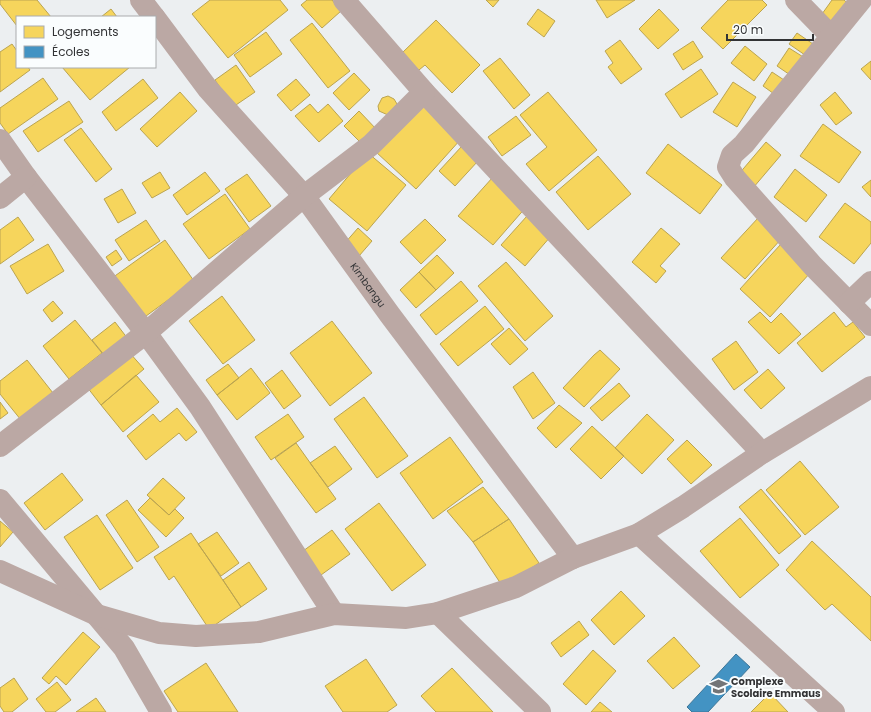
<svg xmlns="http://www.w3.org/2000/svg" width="871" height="712" font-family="Poppins,sans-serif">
<rect width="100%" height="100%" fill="#eceff1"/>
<!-- homes -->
<path fill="#f6d55c" stroke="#bba450" d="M0 0H37L51 17H17V26L0 4Z
M210 0H280L288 10 228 58 192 14Z
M307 0H332L341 11 322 28 301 5Z
M486 0H499L493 7Z
M596 0H635L607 18Z
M728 0H762L767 5 723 49 701 28Z
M832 0H844L851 6 836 26 822 14Z
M111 9 117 17H101Z
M538 9 555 21 544 37 527 24Z
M659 9 679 30 658 49 639 29Z
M436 20 480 65 452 93 425 65 419 70 402 53Z
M312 23 350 71 328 88 290 40Z
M266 32 282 54 250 77 234 55Z
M797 33 813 44 805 55 789 44Z
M620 40 642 69 621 84 608 67 613 63 605 51Z
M693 41 703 57 683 70 673 54Z
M12 44 17 51V67H28L30 70 0 92V52Z
M745 46 767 64 754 81 731 63Z
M789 48 808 60 796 79 777 66Z
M500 58 530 95 514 109 483 71Z
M871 61V80L861 69Z
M236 65 255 92 233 107 215 80Z
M62 67H130L90 100Z
M701 69 718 94 681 118 665 94Z
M772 72 787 82 777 96 763 86Z
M354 73 370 90 349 110 333 93Z
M43 78 58 99 8 134 0 123V108Z
M143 79 158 98 116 131 102 112Z
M296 79 310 95 291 111 277 95Z
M733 82 756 97 737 127 713 112Z
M180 92 197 111 157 147 140 129Z
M548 92 597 150 549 191 526 164 547 147 520 115Z
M835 92 852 113 836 125 820 105Z
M388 96 394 99 397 104 388 115 379 111 378 106 382 98Z
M69 101 83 122 38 152 23 131Z
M421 103 461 139 416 189 376 152Z
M310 104 318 113 328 104 343 121 319 142 295 116Z
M359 111 378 131 363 145 344 126Z
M516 116 531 135 502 156 488 137Z
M823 124 861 152 839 183 800 156Z
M81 128 112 169 96 182 64 140Z
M766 142 781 155 753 188 738 175Z
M668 144 722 185 700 214 646 173Z
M462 146 478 161 455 186 439 171Z
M368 153 406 185 367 231 329 199Z
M598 156 631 194 588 230 556 192Z
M795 169 827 195 806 222 774 197Z
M160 172 170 188 152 198 142 183Z
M205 172 220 191 187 215 173 195Z
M247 174 271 206 249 222 225 189Z
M493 177 527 206 493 245 458 216Z
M871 180V197L862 187Z
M122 189 136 213 118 223 104 199Z
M225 194 250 229 209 259 183 224Z
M845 203 871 222V243L854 264 819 237Z
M527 216 551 236 525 266 501 245Z
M18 217 34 240 0 264V230Z
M759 217 782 238 745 279 721 258Z
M425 219 446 240 421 264 400 242Z
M146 220 160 241 129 261 115 240Z
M358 228 372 241 359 256 344 244Z
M661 228 680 244 660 266 666 271 656 283 632 262Z
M165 240 194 281 142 319 112 278Z
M48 244 64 271 27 294 10 266Z
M781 244 811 272 770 317 740 289Z
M116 250 122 259 112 266 106 257Z
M437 255 454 273 436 290 419 272Z
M506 262 553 316 525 341 478 286Z
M419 272 436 290 416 308 400 290Z
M461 281 478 301 436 335 420 315Z
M222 296 255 340 223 364 189 321Z
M53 301 63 313 52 322 43 310Z
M485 306 504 329 458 366 440 344Z
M760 312 771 323 781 313 801 334 779 354 748 322Z
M834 312 846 327 853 322 865 337 822 372 797 343Z
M75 320 102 353 69 379 43 346Z
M332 321 372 373 330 406 290 353Z
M115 322 128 339 105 356 92 340Z
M509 328 528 349 510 365 491 344Z
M736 341 758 372 734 390 712 359Z
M600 350 620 369 584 407 563 388 594 355Z
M129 352 144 369 101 405 87 387Z
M27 360 53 393 21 420 0 394V381Z
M228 364 239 378 217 395 206 380Z
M251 368 270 393 237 420 217 395Z
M768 369 785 388 761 409 744 390Z
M282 370 301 396 284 409 265 383Z
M533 372 555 403 533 419 513 387Z
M136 375 159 402 123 432 101 405Z
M619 383 630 396 602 421 590 408Z
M364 397 408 456 377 478 334 419Z
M0 402 8 413 0 419Z
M559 405 582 423 556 448 537 428Z
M177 408 197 432 186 441 179 433 146 460 127 436 153 414 160 422Z
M288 414 304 437 271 460 255 437Z
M647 414 674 440 642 474 615 448Z
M592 426 624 456 601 479 570 449Z
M450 437 483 482 433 519 400 473Z
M687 440 712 465 691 484 667 459Z
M296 443 336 499 316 513 275 458Z
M335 446 352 469 328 487 310 463Z
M800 461 839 507 805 535 766 490Z
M62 473 83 500 45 530 24 503Z
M163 478 185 498 169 515 147 495Z
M483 487 509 519 473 542 447 511Z
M761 489 801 536 779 554 739 507Z
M150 498 169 515 175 509 184 518 166 537 138 510Z
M127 500 159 547 137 562 106 515Z
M379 503 426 565 392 591 345 529Z
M97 515 133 568 100 590 64 537Z
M740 518 779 565 740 598 700 551Z
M509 519 539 563 503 587 473 542Z
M0 521 13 532 0 547Z
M332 530 350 554 321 575 303 551Z
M217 532 239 563 221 576 198 544Z
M191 533 241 607 209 629 174 576 169 580 154 557Z
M812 541 871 597V641L832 604 825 610 786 570Z
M249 562 267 589 241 607 223 580Z
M621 591 645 616 614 645 591 620Z
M579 621 589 635 561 657 551 643Z
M83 632 100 647 66 685 56 676 49 684 42 678Z
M674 637 700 666 673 689 647 661Z
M593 650 616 671 586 705 563 684Z
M366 659 397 705 387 712H343L325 686Z
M206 663 238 712H178L164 691Z
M452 668 493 712H436L421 696Z
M14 678 28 699 12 712H4L0 706V688Z
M57 682 71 700 55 712H46L36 699Z
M770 693 788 712H751Z
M96 698 106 712H76Z
M600 702 612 712H591Z"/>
<!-- schools -->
<path fill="#4393c3" stroke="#3e7698" d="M736 654 750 667 708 712H692L687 707Z"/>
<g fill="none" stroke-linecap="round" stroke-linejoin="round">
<!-- minor -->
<g stroke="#bba8a4" stroke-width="22">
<path d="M141 0 154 17"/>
<path d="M344 0 424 92 762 453"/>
<path d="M796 0 831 36"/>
<path d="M861 0 744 144 732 155 728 167 735 178 813 266 871 325"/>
<path id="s1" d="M155 18 208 89 304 196 390 315 573 558"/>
<path d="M0 140 26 177 146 333 200 407 334 614"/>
<path d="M0 198 26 177"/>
<path d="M849 303 871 282"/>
<path d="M0 446 146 333 304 196 371 145 424 92"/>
<path d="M0 500 124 648 161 712"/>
<path d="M639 534 834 712"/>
<path d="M0 571 97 615 159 633 196 636 259 632 334 614 406 618 438 613 516 587 573 558 639 534 683 507 762 453 871 387"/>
<path d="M438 613 540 712"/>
</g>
</g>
<!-- icons -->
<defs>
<symbol id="school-bare" viewBox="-9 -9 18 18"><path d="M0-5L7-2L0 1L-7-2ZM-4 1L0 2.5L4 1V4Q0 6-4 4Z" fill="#737577" stroke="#fafdfe" stroke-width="2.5" paint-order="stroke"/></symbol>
</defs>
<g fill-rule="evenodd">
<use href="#school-bare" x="706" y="674" width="25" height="25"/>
</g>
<g text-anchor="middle" stroke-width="4" stroke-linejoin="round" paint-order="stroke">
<!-- street labels -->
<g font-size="10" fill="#323335" stroke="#fafdfe">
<text dy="4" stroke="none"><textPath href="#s1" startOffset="342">Kimbangu</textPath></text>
</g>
<!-- poi labels -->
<g font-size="10" font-weight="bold" fill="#323335" stroke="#fafdfe" text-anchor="start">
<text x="731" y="685">Complexe<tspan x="731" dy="12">Scolaire Emmaus</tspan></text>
</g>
</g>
<!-- legend -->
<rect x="16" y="16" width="140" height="52" fill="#fafdfe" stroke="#aaacae"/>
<rect x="24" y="26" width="20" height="12" fill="#f6d55c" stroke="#aaacae"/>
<text x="52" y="36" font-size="12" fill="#323335">Logements</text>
<rect x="24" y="46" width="20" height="12" fill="#4393c3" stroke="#aaacae"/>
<text x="52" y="56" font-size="12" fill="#323335">Écoles</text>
<!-- scale -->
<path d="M727 34v6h86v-6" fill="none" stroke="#323335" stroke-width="2"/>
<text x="733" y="34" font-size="12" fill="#323335" stroke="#fafdfe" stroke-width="3" paint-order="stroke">20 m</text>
</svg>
